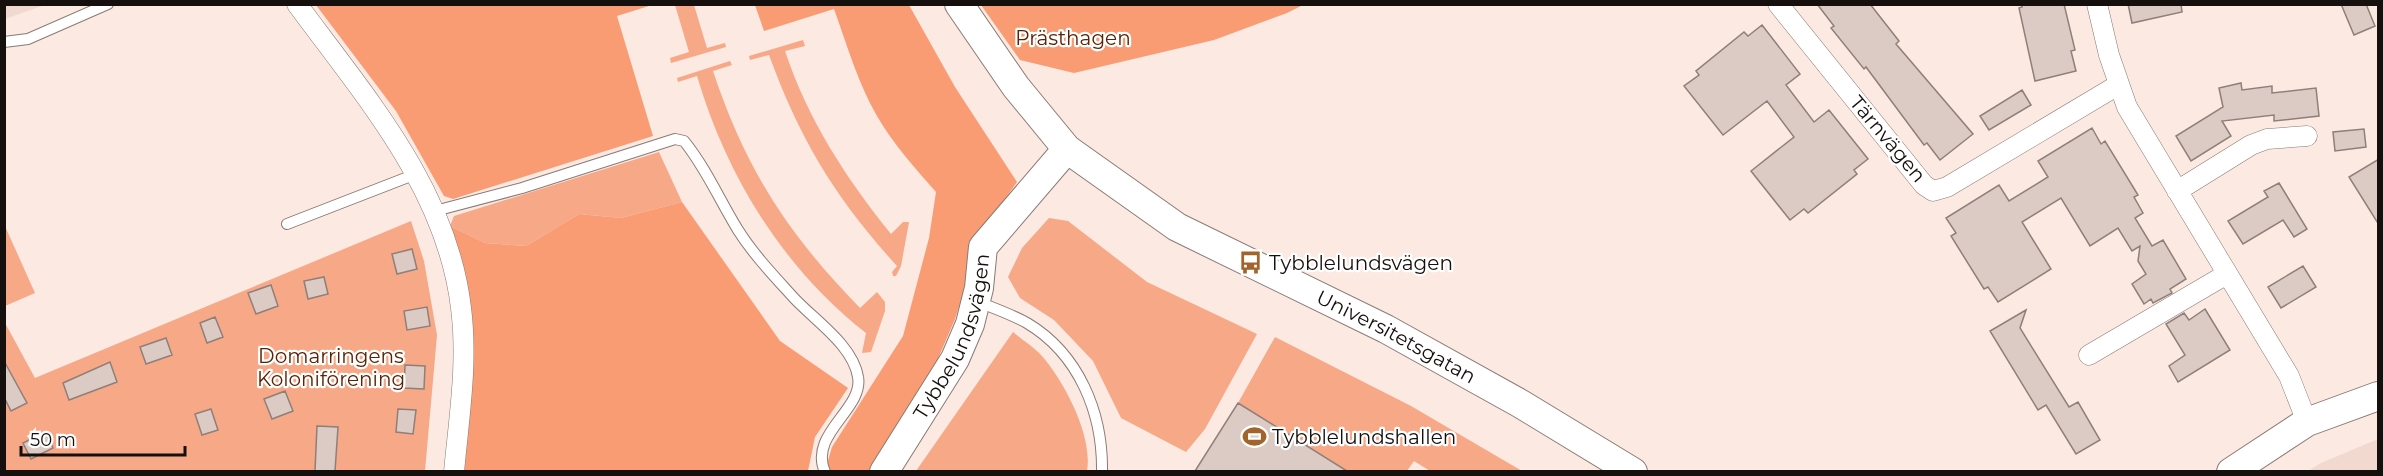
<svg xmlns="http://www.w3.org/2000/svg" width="2383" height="476" font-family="Montserrat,sans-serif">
<rect width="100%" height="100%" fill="#fbe9e2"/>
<!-- built -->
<path fill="#f2d9cf" d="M5 4H45V5L5 19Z
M2378 439V471H2308L2321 463Z"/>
<!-- green -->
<path fill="#f7a886" d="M675 5H694L707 48 725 43 726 47 671 63 670 58 689 52Z
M803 40 805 46 785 51C808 120 846 178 891 234L903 222H909L901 266 896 276H893L892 272 897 266C836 199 800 140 769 55L750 60 749 56Z
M730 61 732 65 713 71C746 170 788 234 860 308L877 292 885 302V311L871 352 862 353 866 333C783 268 727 177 697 76L678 82 677 78Z
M659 152 682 202 621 218 579 214 526 246 485 243 450 226 454 216Z
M1049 218 1068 221 1147 282 1257 334 1205 429 1186 452 1121 418 1093 361 1054 320 1020 298 1008 277 1022 248Z
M411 221 424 261 437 335 425 471H5L4 321 35 378Z
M4 224 35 293 5 306H4Z
M1013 332C1022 340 1034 347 1042 356 1065 383 1093 436 1087 471H916Z
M1275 337 1411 406 1522 471H1430L1414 461 1407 471H1347L1238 403Z"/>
<!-- forest -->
<path fill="#fa9c73" d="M316 5H652L617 16 653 136 453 199 444 196 396 111Z
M755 5H909L955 87 1017 182 985 227 955 319 934 368 871 471H829L827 464 832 447 903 336 929 238 936 192C915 168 893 144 877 116 858 83 847 45 834 9L764 31Z
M981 5H1303L1287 13 1214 40 1074 73 1020 60Z
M682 202 780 341 848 388 815 437 808 471H463L473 362 470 319 450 226 485 243 526 246 579 214 621 218Z"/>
<!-- building -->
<path fill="#dccbc4" stroke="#8f7f79" stroke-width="1.5" d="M1817 4H1870L1899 41 1896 44 1973 134 1940 160 1927 143 1924 145 1866 67 1864 69 1831 28 1834 26Z
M2022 4H2064L2075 50 2071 51 2076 71 2035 81 2019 8 2022 7Z
M2128 4H2181L2182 12 2132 23Z
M2341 4H2366L2375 26 2354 35Z
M1762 25 1800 74 1786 85 1814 122 1829 110 1868 159 1854 170 1857 174 1808 213 1804 209 1790 220 1751 171 1794 137 1767 101 1723 135 1684 86 1699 75 1696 71 1744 32 1748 36Z
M2241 83 2242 90 2272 86V93L2316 88 2319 116 2274 121V115L2222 121 2231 136 2191 161 2176 136 2223 107 2219 88Z
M2022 90 2031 105 1989 130 1980 116Z
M2092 128 2101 144 2105 141 2138 195 2134 197 2143 213 2135 218 2152 246 2163 240 2186 279 2170 289 2172 293 2153 303 2151 299 2144 304 2132 284 2146 274 2138 261 2140 246 2132 251 2118 228 2090 246 2061 198 2022 222 2051 269 1998 302 1988 287 1984 289 1951 236 1956 233 1946 218 1999 185 2009 201 2048 177 2038 161Z
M2364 129 2366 147 2335 151 2333 132Z
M2379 159V225L2349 177Z
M2279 183 2307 229 2294 237 2283 220 2243 244 2228 221 2268 197 2264 191Z
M412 249 417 269 397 274 392 254Z
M2303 266 2316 287 2281 308 2268 287Z
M324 277 328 294 308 299 304 281Z
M271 285 278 306 256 314 248 293Z
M427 307 430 326 407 330 404 311Z
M2205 309 2230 350 2178 382 2169 366 2185 355 2166 324 2184 313 2189 320Z
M2026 310 2020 328 2069 407 2078 402 2100 440 2076 454 2046 405 2038 410 1990 331Z
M215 317 223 337 207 343 200 323Z
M166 338 172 355 146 364 140 347Z
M4 361 27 403 11 411 4 397Z
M110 362 117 382 69 400 63 383Z
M405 365 425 366 424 389 404 388Z
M285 391 293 411 272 419 264 399Z
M1238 403 1347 471H1195Z
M211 409 218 430 202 435 195 414Z
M398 409 416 410 413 434 396 432Z
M317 426 338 427 335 471H315Z
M45 432 53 448 31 459 23 443Z"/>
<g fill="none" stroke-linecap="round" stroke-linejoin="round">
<defs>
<path id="lane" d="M4 42 28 39 108 4
M435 211 522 188 675 139 684 141C706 168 720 201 738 230 753 254 774 276 793 297 814 320 853 345 858 377 864 409 808 434 825 472
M287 224 416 174
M976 301C993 308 1011 314 1027 323 1079 354 1103 413 1102 472"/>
<path id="street" d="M297 4C366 98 447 189 461 308 468 363 459 417 454 472
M1778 4 1924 185 1933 191 1947 187 2118 85
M2097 4 2109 55 2127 107 2289 376 2307 422
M2177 191 2251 145 2267 139 2307 136
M2089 355 2227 274"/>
<g id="secondary">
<path id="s1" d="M959 4 1016 87 1067 149 1177 227 1386 329 1521 404 1633 472"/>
<path id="s2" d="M884 472 955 359 970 324 979 288 983 247 1067 149"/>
<path d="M2231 472 2307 422 2378 396"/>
</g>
</defs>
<!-- lane casing -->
<use href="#lane" stroke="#8a7a74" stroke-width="12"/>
<!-- street casing -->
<use href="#street" stroke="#8a7a74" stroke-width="21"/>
<!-- secondary casing -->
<use href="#secondary" stroke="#8a7a74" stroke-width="30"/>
<!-- lane -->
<use href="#lane" stroke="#fff" stroke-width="10"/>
<!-- street -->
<use href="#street" stroke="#fff" stroke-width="20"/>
<!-- secondary -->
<use href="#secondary" stroke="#fff" stroke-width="28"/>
</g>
<!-- icons -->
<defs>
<symbol id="bus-bare" viewBox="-9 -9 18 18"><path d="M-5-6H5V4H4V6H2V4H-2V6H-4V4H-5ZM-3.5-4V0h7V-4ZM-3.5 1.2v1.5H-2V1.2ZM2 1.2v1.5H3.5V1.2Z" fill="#a2642b" stroke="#fff" stroke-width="2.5" paint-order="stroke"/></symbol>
<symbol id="stadium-bare" viewBox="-9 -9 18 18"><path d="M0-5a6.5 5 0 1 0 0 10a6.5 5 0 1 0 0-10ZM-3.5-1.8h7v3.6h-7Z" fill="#a2642b" stroke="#fff" stroke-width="2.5" paint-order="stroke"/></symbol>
</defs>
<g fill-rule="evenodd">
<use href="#bus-bare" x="1234" y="246" width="33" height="33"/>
<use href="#stadium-bare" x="1238" y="420" width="33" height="33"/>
</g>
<g text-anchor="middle" stroke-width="4.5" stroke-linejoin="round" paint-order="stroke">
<!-- park labels -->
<g font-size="20" fill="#5c2203" stroke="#fff">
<text x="1073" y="45">Prästhagen</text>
<text x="331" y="363">Domarringens<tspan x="331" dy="23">Koloniförening</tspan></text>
</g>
<!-- street labels -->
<g font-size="20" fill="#150f0d" stroke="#fff">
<text transform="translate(1888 139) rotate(50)" y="7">Tärnvägen</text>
<text dy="7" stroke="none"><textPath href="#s2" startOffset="154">Tybbelundsvägen</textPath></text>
<text dy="7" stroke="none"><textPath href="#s1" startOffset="561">Universitetsgatan</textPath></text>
</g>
<!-- poi labels -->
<g font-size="20" fill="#150f0d" stroke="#fff" text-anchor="start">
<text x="1269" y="270">Tybblelundsvägen</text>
<text x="1272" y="444">Tybblelundshallen</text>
</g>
</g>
<!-- border -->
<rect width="2383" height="476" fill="none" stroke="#150f0d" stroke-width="12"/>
<!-- scale -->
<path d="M21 446v9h164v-9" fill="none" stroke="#150f0d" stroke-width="3"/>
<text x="30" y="446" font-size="18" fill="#150f0d" stroke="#ffffff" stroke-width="4.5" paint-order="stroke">50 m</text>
</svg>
